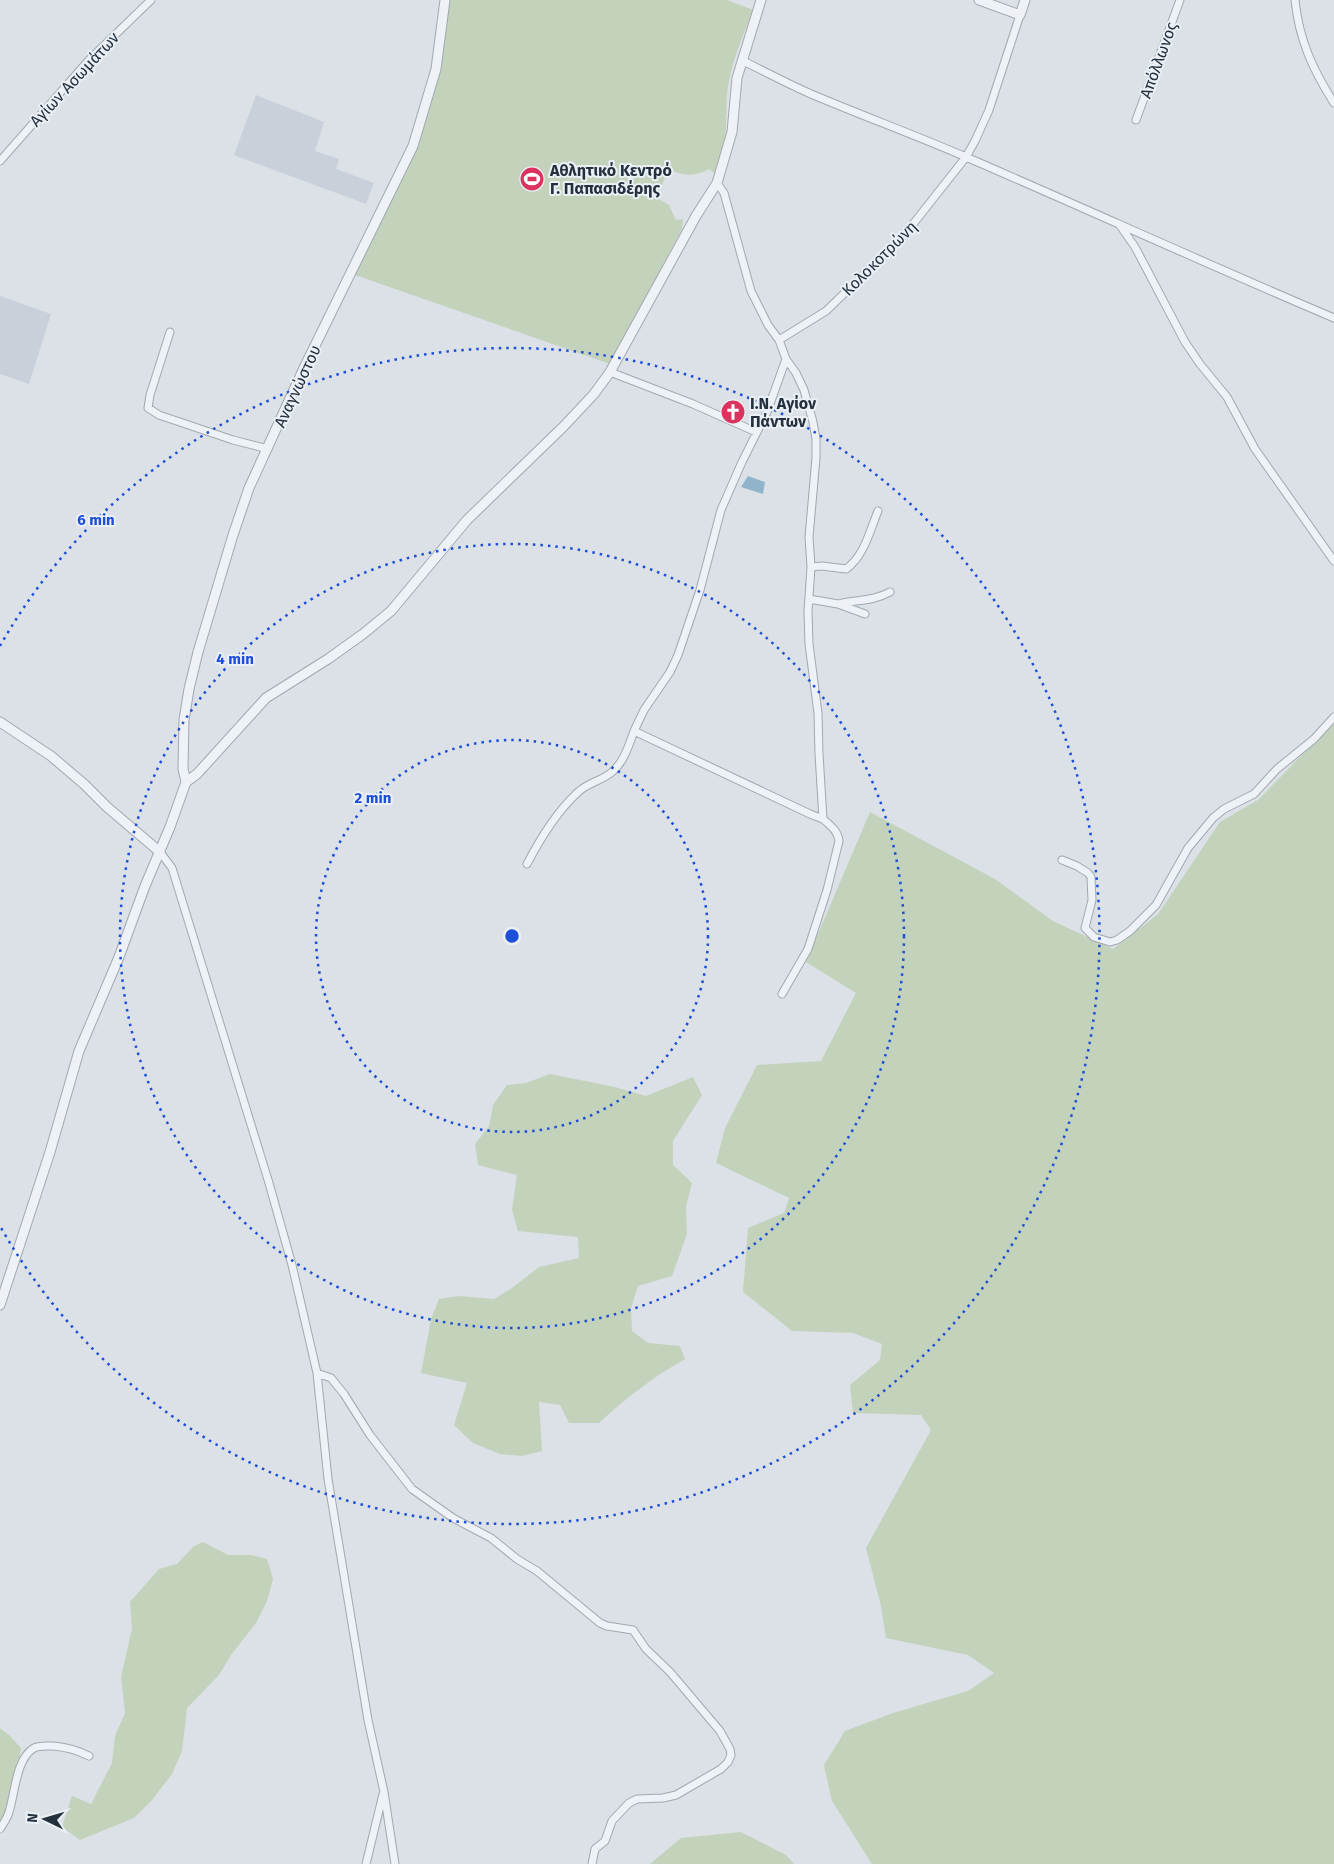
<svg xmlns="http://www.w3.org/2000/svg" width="1334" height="1864" font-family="'Fira Sans',sans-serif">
<rect width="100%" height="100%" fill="#dbe1e7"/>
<!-- built -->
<path fill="#c9d0d9" d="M256 95 324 122 315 151 339 159 336 169 374 183 366 204 234 155Z
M0 296 51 314 29 384 0 374Z"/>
<!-- green -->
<path fill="#c3d2bb" d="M448 0H727L753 10C745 31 735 53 730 76 722 108 733 142 714 173L709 169C691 178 686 175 668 170L657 198 669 205 676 220 683 219 682 229 610 364 355 275 414 150Z
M1334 722V1864H872L832 1801 824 1765 845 1731 893 1713 968 1691 994 1673 968 1655 886 1638 881 1606 866 1548 931 1430 921 1415 853 1413 850 1385 880 1360 882 1344 853 1333 792 1331 743 1292 748 1228 784 1213 789 1198 716 1163 725 1128 757 1065 821 1061 856 993 806 962 870 812 995 879 1053 921 1113 949 1158 914 1220 822 1258 800Z
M550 1074 615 1087 646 1096 693 1077 702 1095 673 1141V1165L692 1183 686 1206 687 1234 672 1276 638 1286 631 1308 632 1331 648 1343 680 1346 685 1359C653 1377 626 1398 599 1423H569L560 1405 539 1402 542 1451 522 1456 500 1454 473 1443 454 1425 467 1383 421 1373 431 1319 439 1299 459 1296 494 1299 512 1288 539 1267 579 1258 578 1237 518 1231 512 1210 517 1175 478 1165 475 1144 489 1126 493 1105 507 1085 526 1083Z
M203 1542 228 1555H251L267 1559 273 1579 267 1601 256 1623 231 1655 219 1675 187 1708 182 1751 172 1774 152 1800 134 1818 80 1840 62 1827 72 1796 91 1804 112 1763 115 1736 125 1713 121 1677 132 1629 130 1602 159 1569 177 1564 194 1546Z
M0 1728 9 1735 21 1748 19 1763 3 1820 0 1824Z
M741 1832 786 1855 794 1864H650L681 1838Z"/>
<!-- water -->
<path fill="#92b4cb" d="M748 476 765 482 763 494 741 487Z"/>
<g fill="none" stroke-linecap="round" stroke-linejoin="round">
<defs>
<path id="minor" d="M1295 0C1299 40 1313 70 1334 103
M743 61C766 72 788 84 811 94 863 116 915 135 966 157 1089 210 1211 266 1334 318
M1136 120 1180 0
M0 161 89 60 151 0
M717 183 724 193 751 291 768 325 779 340 826 311 889 250 906 233 966 157 975 141 989 110 1020 15
M1119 224 1135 247 1185 342 1200 364 1227 397 1255 449 1334 561
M170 332 150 395 148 408 159 415 233 440 268 449
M779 340 786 359 796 373 804 390 813 422 816 439V458L809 537 811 567 808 611 809 644 818 713 819 754 823 819C831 826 838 831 839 841L827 890 808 949 782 994
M786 359 767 412 742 462 721 510 700 590 678 655 670 672 644 710 634 731 810 814 823 819
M610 372 693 404 756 432
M811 567 822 566 846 569C864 557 870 530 878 511
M809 599 838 604 865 614
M838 604C858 599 871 602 890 592
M160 852 172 868 269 1183 292 1265 317 1373 328 1479 368 1720 384 1792 395 1864
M1062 860 1077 866 1088 873 1091 877 1092 900 1085 928 1094 937 1110 942 1117 940 1130 931 1156 905 1188 848 1213 818 1224 809 1254 794 1277 769 1314 739 1334 717
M527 864C540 839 556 813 576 794 586 783 602 781 612 772 624 762 629 745 634 731
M317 1373 331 1378 344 1394 370 1435 412 1489 453 1518 491 1538 517 1559 537 1571 600 1623 607 1626 633 1630 646 1649 670 1672 720 1731 730 1749 731 1755 728 1762 721 1769 676 1795 663 1798 637 1799 629 1803 612 1821 605 1841 595 1849 592 1864
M0 1829C3 1824 6 1820 8 1815 15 1797 15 1759 34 1748 39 1745 47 1746 53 1746 66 1747 77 1750 89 1756
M366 1864 383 1794"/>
<path id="tertiary" d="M979 0 1020 15 1025 0
M0 722 51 756 84 784 107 807 160 852
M186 782 183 769 184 720 189 689 198 652 233 535 249 488 303 370 413 146 436 69 445 0
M0 1305 50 1152 79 1051 119 957 145 886 170 827 186 782 197 774 266 698 328 659 363 634 391 611 467 520 564 426 594 394 610 372 696 216 717 183 732 132 737 78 761 0"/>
</defs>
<!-- minor casing -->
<use href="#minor" stroke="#a0a8b1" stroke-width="9"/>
<!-- tertiary casing -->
<use href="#tertiary" stroke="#a0a8b1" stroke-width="11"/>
<!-- minor -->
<use href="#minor" stroke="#eef1f5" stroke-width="7"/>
<!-- tertiary -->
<use href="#tertiary" stroke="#eef1f5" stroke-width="9"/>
</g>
<!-- distance rings -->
<g fill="none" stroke="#1d4ed8" stroke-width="2.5" stroke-dasharray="2.5 5">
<circle cx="512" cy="936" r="196"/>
<circle cx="512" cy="936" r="392"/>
<path d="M0 646A588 588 0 1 1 0 1226"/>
</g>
<!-- icons -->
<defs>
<symbol id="stadium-disc" viewBox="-11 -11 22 22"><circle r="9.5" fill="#da335d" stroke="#eaf0f5"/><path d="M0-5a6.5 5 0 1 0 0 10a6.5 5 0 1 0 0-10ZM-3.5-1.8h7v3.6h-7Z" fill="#fff"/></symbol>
<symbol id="church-disc" viewBox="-11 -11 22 22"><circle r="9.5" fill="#da335d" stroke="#eaf0f5"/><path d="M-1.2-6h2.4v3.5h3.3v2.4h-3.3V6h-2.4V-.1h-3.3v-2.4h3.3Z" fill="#fff"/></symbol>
</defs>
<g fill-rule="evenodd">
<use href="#stadium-disc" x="518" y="165" width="28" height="28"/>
<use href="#church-disc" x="719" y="398" width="28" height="28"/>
</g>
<g text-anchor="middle" stroke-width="4" stroke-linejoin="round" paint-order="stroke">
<!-- street labels -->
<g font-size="16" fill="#24303e" stroke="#eaf0f5">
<text transform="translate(1158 60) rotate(-70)" y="6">Απόλλωνος</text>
<text transform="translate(74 79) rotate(-47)" y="6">Αγίων Ασωμάτων</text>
<text transform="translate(879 258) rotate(-45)" y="6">Κολοκοτρώνη</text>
<text transform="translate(297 386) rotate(-65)" y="6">Αναγνώστου</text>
</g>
<!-- poi labels -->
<g font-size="16" font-weight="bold" fill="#24303e" stroke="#eaf0f5" text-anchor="start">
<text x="550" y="176">Αθλητικό Κεντρό<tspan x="550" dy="18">Γ. Παπασιδέρης</tspan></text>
<text x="750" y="409">Ι.Ν. Αγίον<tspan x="750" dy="18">Πάντων</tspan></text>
</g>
</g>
<circle cx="512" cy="936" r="8" fill="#1d4ed8" stroke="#eaf0f5" stroke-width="2.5"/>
<g font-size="15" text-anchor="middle" font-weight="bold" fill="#1d4ed8" stroke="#eaf0f5" stroke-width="4" stroke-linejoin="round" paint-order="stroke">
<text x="96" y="525">6 min</text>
<text x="235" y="664">4 min</text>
<text x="373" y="803">2 min</text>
</g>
<!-- north arrow -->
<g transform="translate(45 1819) rotate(275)" stroke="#eaf0f5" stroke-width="4" paint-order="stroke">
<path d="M0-4L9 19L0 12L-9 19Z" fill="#24303e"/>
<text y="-8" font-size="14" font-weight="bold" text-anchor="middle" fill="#24303e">N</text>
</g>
</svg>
